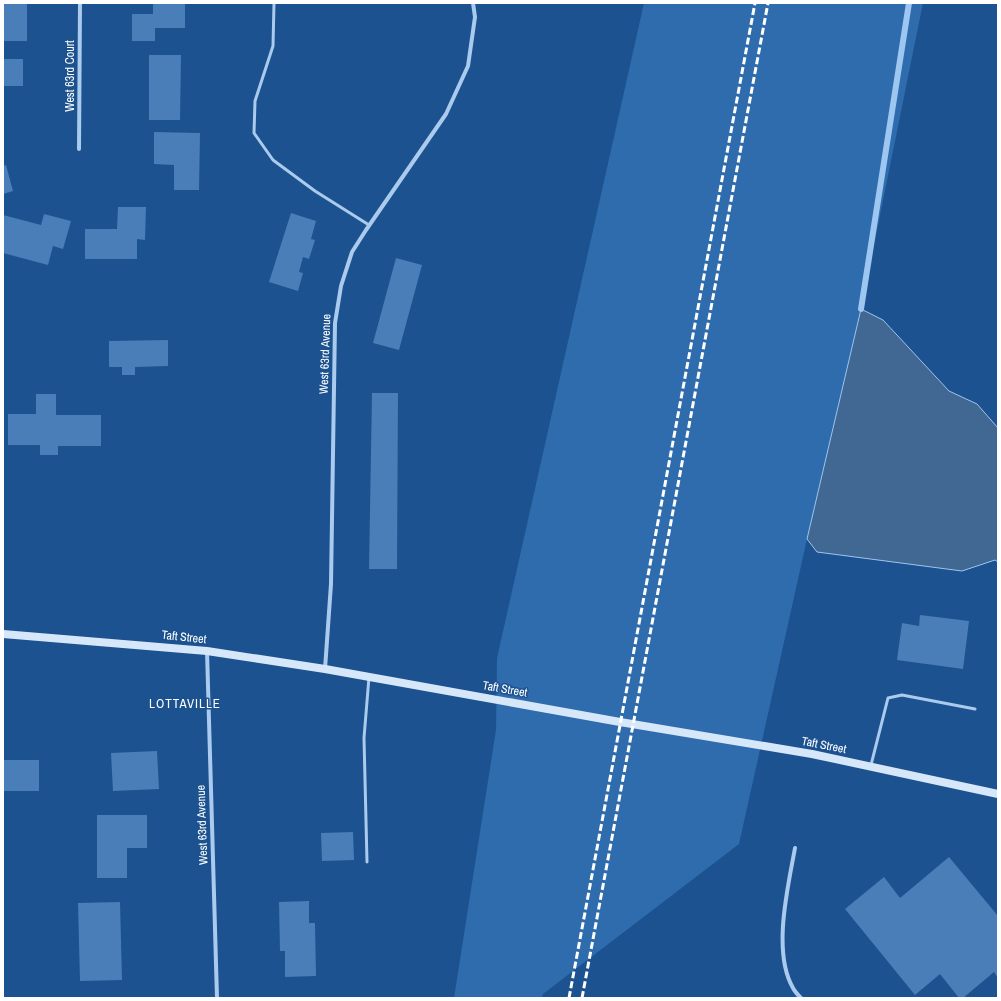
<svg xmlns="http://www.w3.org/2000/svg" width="1001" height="1001" font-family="'Archivo Narrow',sans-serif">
<rect width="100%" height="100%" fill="#1c528f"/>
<!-- green -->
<path fill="#2f6cad" d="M644 3H923L861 309 807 539 739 844 543 994 542 998H454L496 730 497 658Z"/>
<!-- water -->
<path fill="#416793" stroke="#9dc6f0" d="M861 309 883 320 949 391 977 404 998 428V562L995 560 962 571 817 552 807 539Z"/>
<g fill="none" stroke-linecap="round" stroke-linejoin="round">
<!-- stream -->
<path stroke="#9dc6f0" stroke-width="6" d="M861 309 909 3"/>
</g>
<!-- building -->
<path fill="#497eb8" d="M3 3H27V41H3Z
M153 3H185V28H155V41H132V14H153Z
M149 55H181L180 120H149Z
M3 59H23V86H3Z
M154 132 200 133 199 190H174V165L154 164Z
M6 165 13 191 3 194V166Z
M118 207H146L145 240 137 239V259H85V229H117Z
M291 213 316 221 311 239 315 240 309 259 303 257 299 272 303 273 298 291 269 282Z
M44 214 71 221 63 249 53 246 48 265 3 253V215L41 225Z
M396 258 422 265 399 350 373 343Z
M168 340V366L135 367V375H122V367H109V341Z
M372 393H398L397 569H369Z
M36 394H56V415H101V446H58V455H40V445H8V414H36Z
M920 615 969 621 963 669 897 660 902 623 919 626Z
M157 751 159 789 113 791 111 753Z
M3 760H39V791H3Z
M97 815H147V848H127V878H97Z
M353 832 354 860 322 861 321 833Z
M949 857 998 916V978L994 972 963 998H959L940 974 915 995 845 909 884 877 900 898Z
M309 901V923H315L316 976 285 977V951H280L279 902Z
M120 902 122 980 80 981 78 903Z"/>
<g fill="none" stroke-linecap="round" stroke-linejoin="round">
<!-- lane -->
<path stroke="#aacbee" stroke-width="3" d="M274 3 273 46 255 101 254 133 273 160 315 191 369 225
M871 765 888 698 902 695 975 709
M367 862 364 738 369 677"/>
<!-- street -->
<path stroke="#aacbee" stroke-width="4" d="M79 149 80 3
M207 651 217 998
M325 669 331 584 335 323 341 286 352 252 366 230 446 114 468 66 475 17 473 3
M795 848C788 887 772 952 793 988 795 992 798 995 801 998"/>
<!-- secondary -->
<path stroke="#d7e7fa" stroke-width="8" d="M3 634 207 651 325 669 620 722 812 754 998 794"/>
<!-- rail -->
<path stroke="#fff" stroke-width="3" stroke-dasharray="7 3" stroke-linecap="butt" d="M569 998 755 3
M582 998 768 3"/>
</g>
<g text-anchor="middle" stroke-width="3" stroke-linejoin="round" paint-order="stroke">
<!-- street labels -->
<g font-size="12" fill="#fff" stroke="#1c528f">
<text transform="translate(70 76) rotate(-90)" y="4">West 63rd Court</text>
<text transform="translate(325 354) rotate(-88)" y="4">West 63rd Avenue</text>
<text transform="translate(184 637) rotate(6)" y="4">Taft Street</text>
<text transform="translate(505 689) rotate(10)" y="4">Taft Street</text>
<text transform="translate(824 745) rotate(11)" y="4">Taft Street</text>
<text transform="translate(202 825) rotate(-92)" y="4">West 63rd Avenue</text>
</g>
<!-- neighbourhood labels -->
<g font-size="13" letter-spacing="1" fill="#fff" stroke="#1c528f">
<text x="185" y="708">LOTTAVILLE</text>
</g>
</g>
<!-- border -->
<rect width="1001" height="1001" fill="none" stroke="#ffffff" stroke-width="8"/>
</svg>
